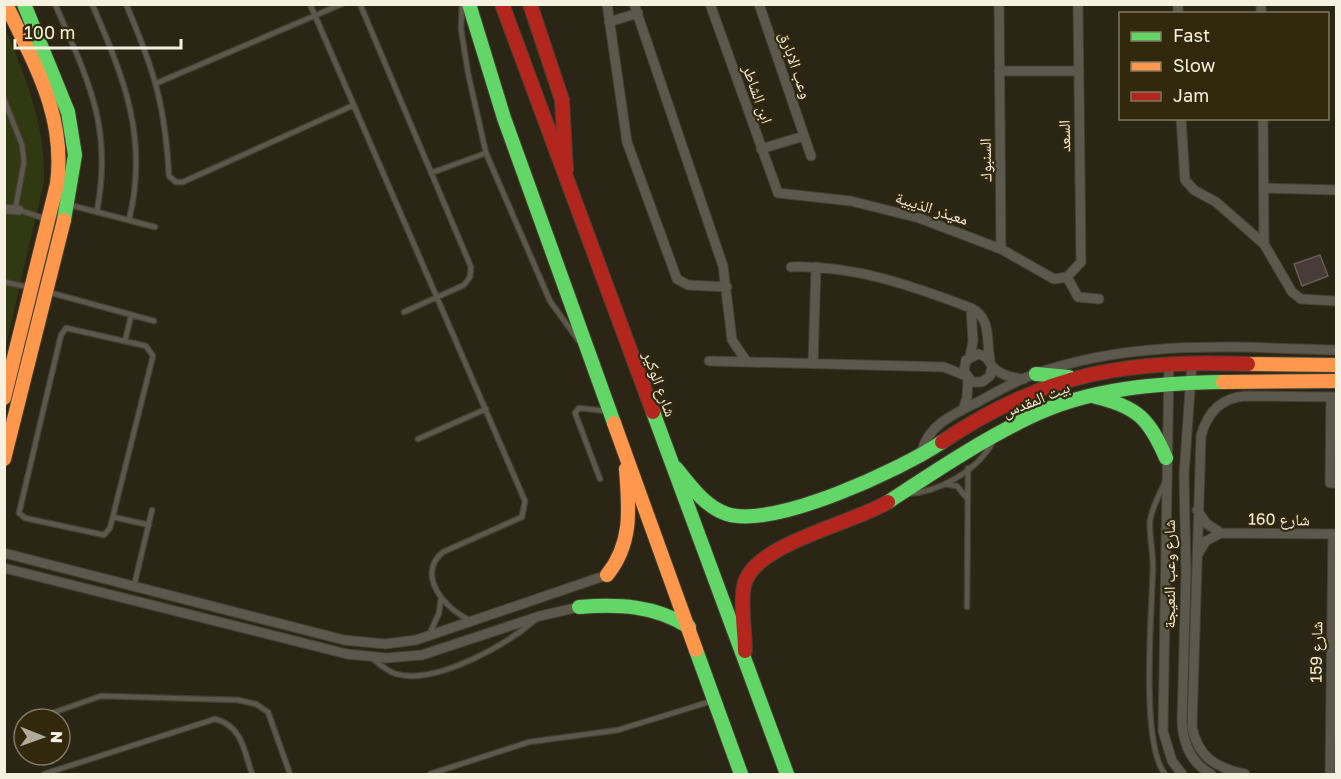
<svg xmlns="http://www.w3.org/2000/svg" width="1341" height="779" font-family="'Golos Text','Noto Naskh Arabic',sans-serif">
<rect width="100%" height="100%" fill="#2a2514"/>
<!-- green -->
<path fill="#313912" d="M5 28C26 78 46 127 44 182L5 349Z"/>
<!-- building -->
<path fill="#473c38" stroke="#655d58" stroke-width="1.5" d="M1320 255 1328 276 1302 286 1294 264Z"/>
<g fill="none" stroke-linecap="round" stroke-linejoin="round">
<defs>
<path id="lane" d="M55 4C88 80 113 127 97 211
M92 4C124 78 149 138 129 220
M126 4C154 70 165 104 169 176L176 182H183L354 105
M310 4 525 501 522 517 443 552C415 575 446 610 470 620
M360 4 471 267 470 277 464 285 404 312
M462 4 461 29 468 73 486 153 550 301 578 340
M157 83 342 4
M4 99 22 145 24 162 16 205 19 210 46 219
M431 173 486 153
M70 205 155 227
M4 282 28 287
M48 292 154 321
M66 328 146 346 153 356 110 528 104 535 25 518 19 513 61 335Z
M125 341 131 316
M418 439 486 409
M600 479 575 413 579 408 606 411
M1165 482C1159 495 1152 507 1150 521 1149 536 1153 551 1153 566 1152 611 1140 743 1165 774
M945 484 957 486 966 497
M906 494C938 493 979 470 993 441
M113 517 149 525
M134 586 152 510
M967 607 968 468
M430 633 439 613 441 599
M373 659C380 665 387 671 396 674 436 685 506 645 535 620
M35 719 101 696 238 700 256 704 268 712 290 774
M44 774 215 719C242 726 244 750 252 774
M430 774 529 742 618 730 712 701"/>
<path id="street" d="M607 4 627 142 677 279 688 285 727 287
M634 4 723 266 732 340 747 362
M710 4 778 193 851 201 919 218 1001 249 1054 279 1067 277 1081 262 1078 4
M759 4 811 156
M999 4 1001 249
M1178 4V14
M1261 4V14
M609 22 638 13
M999 71H1079
M1181 118 1185 180 1194 190 1216 202 1264 244 1292 292 1301 299 1336 301
M1263 118 1264 244
M761 149 804 136
M1264 188 1336 190
M4 209 19 210
M791 267C854 265 913 286 971 308 992 318 986 341 990 361
M1067 277 1078 297 1099 299
M970 357 973 341 971 308
M709 361 944 367 966 376
M1192 362 1184 475 1186 572 1182 721C1183 743 1191 763 1211 774
M1169 363 1163 731 1172 761 1182 774
M813 364 816 267
M992 366 990 376 982 382H972L964 371 966 360 978 354C987 356 988 360 992 366 999 375 1013 378 1024 379
M1331 397 1330 483H1336
M963 409 967 398 968 379
M921 455C926 426 953 414 978 402 996 392 1015 381 1035 374 1136 339 1232 347 1336 350
M1197 510 1207 524 1221 533
M4 553 344 640 385 644 416 640 607 575
M1198 554 1206 541 1221 533 1336 534
M4 568 347 654 386 658 422 655 540 616 579 607
M1245 774C1216 768 1198 757 1192 727L1201 436C1207 413 1221 398 1245 396L1336 397
M1330 774 1333 534"/>
<path id="fast" d="M24 4 68 112 75 155 64 220
M469 4 504 118 614 423
M1036 374 1069 377
M1096 397C1138 407 1149 419 1166 458
M653 412 787 774
M676 468C690 485 705 507 727 514 774 529 902 469 942 442
M888 502C934 472 980 441 1030 417 1089 388 1159 383 1223 382
M579 607C619 604 654 605 689 627
M696 650 741 774"/>
<path id="slow" d="M1248 364 1336 365
M1223 382 1336 381
M4 398 57 184C66 115 34 64 6 4
M614 423 696 650
M4 459 64 220
M607 575C633 543 629 508 626 469"/>
<path id="jam" d="M502 4 653 412
M530 4 562 100 566 170
M942 442C1044 373 1128 359 1248 364
M745 651C745 631 740 606 744 586 752 544 852 524 888 502"/>
</defs>
<!-- lane casing -->
<use href="#lane" stroke="#444033" stroke-width="7"/>
<!-- street casing -->
<use href="#street" stroke="#444033" stroke-width="11"/>
<!-- fast casing -->
<use href="#fast" stroke="#444033" stroke-width="16"/>
<!-- slow casing -->
<use href="#slow" stroke="#444033" stroke-width="16"/>
<!-- jam casing -->
<use href="#jam" stroke="#444033" stroke-width="16"/>
<!-- lane -->
<use href="#lane" stroke="#5c584c" stroke-width="4.5"/>
<!-- street -->
<use href="#street" stroke="#5c584c" stroke-width="9"/>
<!-- fast -->
<use href="#fast" stroke="#63d668" stroke-width="14"/>
<!-- slow -->
<use href="#slow" stroke="#ff974d" stroke-width="14"/>
<!-- jam -->
<use href="#jam" stroke="#b3261e" stroke-width="14"/>
</g>
<g text-anchor="middle" stroke-width="4.5" stroke-linejoin="round" paint-order="stroke">
<!-- street labels -->
<g font-size="16" fill="#f6f1e0" stroke="#32290c">
<text transform="translate(796 65) rotate(71)" y="6">وعب الابارق</text>
<text transform="translate(758 94) rotate(71)" y="6">ابن الشاطر</text>
<text transform="translate(1064 136) rotate(-91)" y="6">السعد</text>
<text transform="translate(985 160) rotate(-91)" y="6">السنبوك</text>
<text transform="translate(932 208) rotate(18)" y="6">معيذر الذيبية</text>
<text transform="translate(660 384) rotate(70)" y="6">شارع الوكير</text>
<text transform="translate(1036 399) rotate(-22)" y="6">بيت المقدس</text>
<text transform="translate(1279 519) rotate(1)" y="6">شارع 160</text>
<text transform="translate(1169 574) rotate(-90)" y="6">شارع وعب النعيجة</text>
<text transform="translate(1316 652) rotate(-89)" y="6">شارع 159</text>
</g>
</g>
<!-- border -->
<rect width="1341" height="779" fill="none" stroke="#f6f1e0" stroke-width="12"/>
<!-- legend -->
<rect x="1119" y="12" width="210" height="108" fill="#32290c" stroke="#807961" stroke-width="1.5"/>
<rect x="1131" y="32" width="30" height="9" fill="#63d668" stroke="#807961" stroke-width="1.5"/>
<text x="1173" y="42" font-size="18" fill="#f6f1e0">Fast</text>
<rect x="1131" y="62" width="30" height="9" fill="#ff974d" stroke="#807961" stroke-width="1.5"/>
<text x="1173" y="72" font-size="18" fill="#f6f1e0">Slow</text>
<rect x="1131" y="92" width="30" height="9" fill="#b3261e" stroke="#807961" stroke-width="1.5"/>
<text x="1173" y="102" font-size="18" fill="#f6f1e0">Jam</text>
<!-- north arrow -->
<g transform="translate(42 737) rotate(91)"><circle r="28" fill="#32290c" stroke="#807961" stroke-width="1.5"/>
<path d="M0-4.5L10 22L0 15L-10 22Z" fill="#afaa99"/>
<text y="-9" font-size="16" font-weight="bold" text-anchor="middle" fill="#f6f1e0">N</text>
</g>
<!-- scale -->
<path d="M15 39v9h166v-9" fill="none" stroke="#f6f1e0" stroke-width="3"/>
<text x="24" y="39" font-size="18" fill="#f6f1e0" stroke="#32290c" stroke-width="4.5" paint-order="stroke">100 m</text>
</svg>
